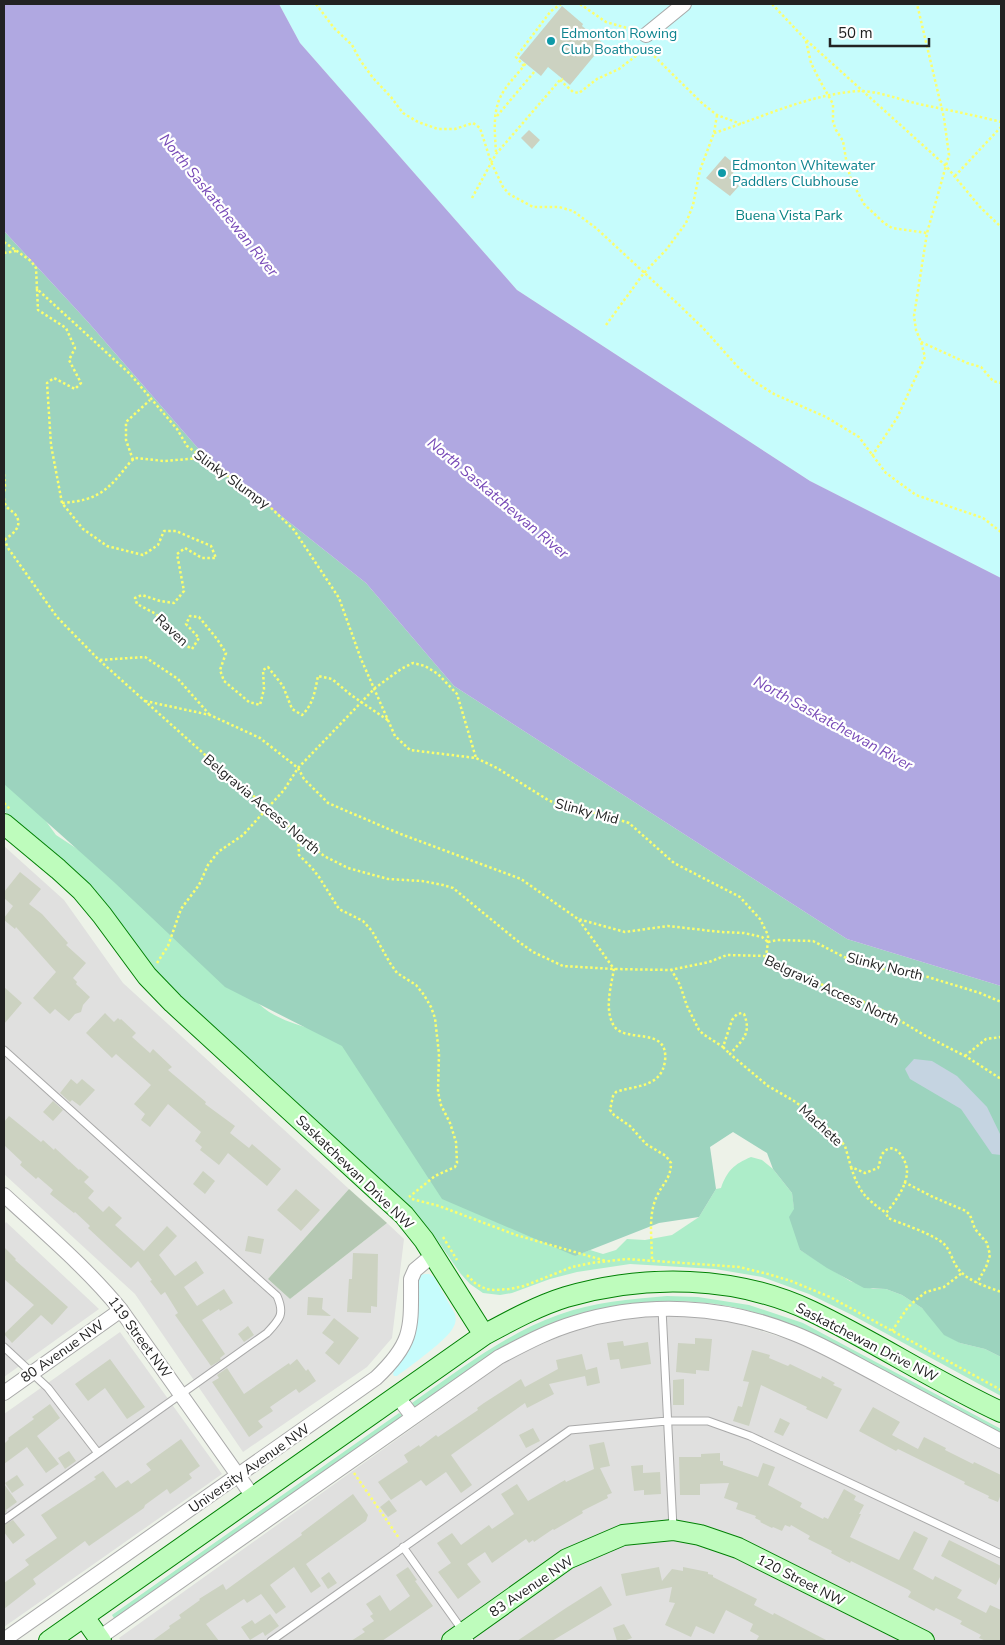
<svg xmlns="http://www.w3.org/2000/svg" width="1005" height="1645" font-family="'Nunito Sans',sans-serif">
<rect width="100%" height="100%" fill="#edf2e8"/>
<!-- residential -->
<path fill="#e0e0df" d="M4 846 64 900 123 983 349 1189 268 1279 290 1299 387 1223 404 1239 392 1338 367 1367 243 1452 135 1294 4 1174Z
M6 1222 99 1309 4 1377V1225Z
M651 1314 723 1319 809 1346 1001 1448V1641H121L119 1638 512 1357 582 1327Z
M120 1332 222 1474 4 1627V1414Z"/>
<!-- construction -->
<path fill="#b5c8b3" d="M349 1189 387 1223 290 1299 268 1279Z"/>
<!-- grass -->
<path fill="#adedc9" d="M4 768 40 813 56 835 85 854 239 980C245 988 252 996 259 1004 281 1025 324 1032 354 1037L569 1239 574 1256 590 1250 603 1254 616 1250 627 1239 645 1240 672 1235 699 1217 716 1189 721 1188C727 1171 734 1164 751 1157L762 1160 773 1169 792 1193 800 1250 850 1281 873 1289H886L902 1295 922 1308 960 1343 985 1349 1001 1357V1396L852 1315 809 1294 762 1277 715 1269 630 1264 577 1272 550 1279 512 1293 500 1295 483 1293 470 1284 460 1273 431 1231 405 1202 169 986C140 955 119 918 91 886 65 858 33 836 4 811Z
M667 1296 698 1297 749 1305 803 1323 1001 1429V1435L824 1340C793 1325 761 1312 727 1306 656 1293 578 1308 514 1342 479 1360 448 1385 416 1407L412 1406V1403C458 1371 505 1334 558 1315 594 1302 630 1299 667 1296Z
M399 1413 402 1415 401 1417 115 1620 112 1615Z"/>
<!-- forest -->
<path fill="#9cd3be" d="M4 231 88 322 203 454 366 583 454 686 847 939 1001 986V1357L985 1349 960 1343 944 1335 922 1308 902 1295 886 1289 864 1288 827 1268 800 1250 789 1217 794 1209 792 1193 773 1169 767 1153 733 1132 710 1147 716 1189 699 1217 659 1223 575 1256 442 1199 342 1046 225 987 115 883 4 784Z"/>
<!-- wetland -->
<path fill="#c5d4e1" d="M914 1059 932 1061 957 1076 987 1107 1001 1136V1155L992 1154 961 1109 910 1079 905 1069Z"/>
<!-- park -->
<path fill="#c6fcfc" d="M279 4H1001V578L810 481 517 290 300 43Z
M425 1274H429L434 1277 455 1314C456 1318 456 1322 454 1326 449 1339 409 1367 397 1376H394L393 1374C395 1365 406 1358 410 1348 420 1327 417 1301 418 1278L421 1275Z"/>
<!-- water -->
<path fill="#b0a8e1" d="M4 4H279L300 43 517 290 810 481 1001 578V986L847 939 454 686 366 583 203 454 88 322 4 231Z"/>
<!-- building -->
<path fill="#ccd2c1" d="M562 6 583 24 582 26 604 44 570 85 548 67 541 76 519 58Z
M529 130 540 140 532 149 521 138Z
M725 156 738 167 729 178 739 186 730 196 706 178Z
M20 872 41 889 29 904 42 914 68 943 66 945 86 963 73 978 77 982 76 984 90 997 83 1005 81 1012 75 1014 69 1021 55 1009 50 1014 33 998 56 972 16 927 15 929 4 920V918L13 906 4 898V892Z
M4 987 22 1003 4 1024Z
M105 1013 114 1022 118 1018 120 1020 121 1019 136 1033 132 1037 150 1053 153 1049 172 1067 168 1070 206 1102 205 1104 235 1126 230 1133 249 1148 252 1144 281 1169 267 1186 228 1153 219 1165 200 1150 202 1147 195 1141 201 1132 168 1104 150 1127 141 1120 145 1114 134 1104 151 1085 116 1054 112 1058 86 1033Z
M71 1079 77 1084 82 1079 95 1090 80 1106 72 1100 70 1102 60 1093Z
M53 1101 63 1110 53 1121 43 1112Z
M9 1116 41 1142 43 1140 54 1150 55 1148 79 1170 80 1169 89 1177 84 1182 94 1191 88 1198 103 1212 109 1206 122 1218 115 1225 144 1251 167 1226 177 1236 159 1255 175 1276 196 1261 204 1273 184 1287 197 1306 224 1289 233 1303 220 1311 219 1309 202 1320 225 1354 220 1358 221 1360 211 1366 175 1315 178 1313 165 1292 161 1295 150 1281 152 1280 138 1261 131 1268 88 1228 90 1226 75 1212 74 1213 50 1194 53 1190 38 1177 36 1179 20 1165 22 1162 4 1145V1122Z
M203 1171 215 1181 205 1194 193 1184Z
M296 1189 320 1210 301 1231 277 1210Z
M248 1236 264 1239 261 1254 245 1251Z
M4 1247 16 1259 15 1260 68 1307 52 1325 41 1315 12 1343 4 1334 34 1305 4 1279Z
M353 1253 378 1254 377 1307 371 1306V1313L347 1312 349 1279H352Z
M308 1297 323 1298 322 1309 331 1316 307 1315Z
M334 1318 359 1338 339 1365 325 1353 334 1342 322 1333Z
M248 1326 254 1335 244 1342 238 1334Z
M695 1338 712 1339 709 1371 696 1370V1374L676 1372 678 1343 695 1344Z
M623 1341 624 1346 648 1342 651 1364 621 1369 619 1359 610 1360 607 1343Z
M752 1350 770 1355 769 1358 788 1366 790 1364 821 1379 822 1376 835 1383 833 1385 842 1389 827 1419 806 1409 807 1407 761 1385 749 1426 733 1421 738 1406 742 1407 749 1382 743 1381Z
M582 1354 586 1370 597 1367 600 1383 587 1386 585 1376 549 1384 554 1394 527 1408 525 1403 451 1455 472 1485 461 1493 446 1472 426 1486 421 1480 391 1500 378 1482 408 1462 404 1455 419 1445 420 1447 436 1435 438 1437 478 1410 477 1408 484 1403 521 1379 525 1387 558 1369 556 1360Z
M110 1359 145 1407 127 1419 105 1388 88 1401 75 1384Z
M297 1359 306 1371 308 1369 316 1381 299 1393 296 1389 270 1407 273 1411 258 1421 263 1427 249 1437 212 1382 219 1378 217 1375 227 1368 244 1394 289 1363 290 1365Z
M684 1379V1405H673V1380Z
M50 1404 60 1418 37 1436 59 1464 46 1473 27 1447 4 1464V1444L9 1439 8 1438 34 1419 32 1417Z
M873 1407 900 1422 892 1435 918 1449 924 1437 946 1448 945 1450 973 1464 974 1462 1001 1475V1494L998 1502 988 1498 989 1496 964 1484 965 1482 898 1449 896 1451 859 1431Z
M780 1418 790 1423 783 1436 774 1432Z
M533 1428 540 1441 526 1448 519 1435Z
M181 1439 200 1466 189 1474 192 1478 170 1494 167 1489 145 1505 144 1508 89 1546 85 1541 33 1579 36 1584 4 1609V1583L29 1565 25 1560 57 1538 41 1515 96 1479 94 1477 103 1471 116 1488 128 1480 131 1484 151 1470 146 1464Z
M604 1442 610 1466 600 1468 612 1493 607 1495 608 1498 582 1511 583 1513 554 1530 553 1529 534 1542 533 1540 529 1543 526 1539 492 1563 485 1552 467 1564 481 1582 458 1599 438 1572 451 1563 437 1543 452 1533 461 1545 489 1525 492 1529 514 1514 501 1494 517 1484 528 1501 565 1480 566 1482 594 1469 589 1445Z
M69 1451 76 1461 65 1469 58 1458Z
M720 1453V1461H723V1465L758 1477 763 1463 775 1467 768 1485 802 1503 800 1507 823 1519 824 1517 828 1519 844 1489 856 1496 854 1500 864 1505 859 1514H861L850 1537 899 1560 914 1531 928 1538 913 1569 933 1580 935 1576 962 1590 957 1598 986 1613 990 1605 1001 1610V1641H986L979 1638 981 1635 960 1624 962 1621 936 1608 934 1611 908 1597 911 1592 909 1590 851 1561 850 1563 831 1553 832 1551 808 1539 810 1536 791 1525 790 1527 785 1525 782 1531 773 1527 772 1528 760 1522 761 1521 755 1518 756 1516 736 1509 738 1503 724 1498 729 1483 700 1484V1495H680L679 1457H701V1454Z
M643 1465V1473L660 1472 661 1494 644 1495V1490L634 1491 631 1466Z
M17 1475 24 1485 12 1493 5 1483Z
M4 1484 17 1502 6 1510 7 1511 4 1514Z
M353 1494 368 1515 366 1521 306 1564 321 1586 311 1593 294 1567 270 1585 286 1607 276 1614 261 1594 247 1603 244 1599 206 1624 219 1641H152L170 1628 169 1626 181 1618 179 1615 200 1600 199 1599 223 1584 226 1590 302 1535 301 1533Z
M389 1500 397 1511 388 1517 380 1507Z
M13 1520 25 1535 13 1544 4 1532V1525Z
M949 1540 1001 1566V1575L996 1585 941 1556Z
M408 1567 417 1580 415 1581 433 1606 382 1641H351L365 1632 362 1629 374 1621 370 1616 373 1614 366 1604 380 1595 390 1611 410 1596 396 1575Z
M659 1567 662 1581 672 1569 683 1571V1567L708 1572V1574L713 1575V1577L757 1599 754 1605 773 1615 774 1613 828 1641H756L759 1636 750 1631 753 1624 726 1610 714 1634 696 1626 691 1637 665 1625 675 1603 669 1602 672 1587 626 1596 621 1574Z
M329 1572 337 1583 328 1589 321 1578Z
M601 1586 612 1605 552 1641H517L566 1608Z
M270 1614 279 1626 265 1636 263 1632 250 1640 241 1627 252 1620 255 1624Z
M624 1624 632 1638 624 1641H617L613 1628Z"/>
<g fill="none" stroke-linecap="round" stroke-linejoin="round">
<defs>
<path id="lane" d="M4 1050 277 1296C285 1314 280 1319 267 1333L4 1520
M662 1309 673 1528
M4 1347 48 1388 98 1453
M403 1547 470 1641
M271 1641 570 1430 667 1421H708L750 1436 1001 1554"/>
<path id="street" d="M646 35 684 4
M4 1195C44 1232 86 1267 121 1310L254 1498
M4 1393 121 1310
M397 1396 413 1417
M99 1638 499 1357C524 1344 548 1331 575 1323 646 1301 724 1305 793 1333 824 1345 852 1362 881 1377 921 1399 961 1420 1001 1441
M4 1640 376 1378C414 1342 411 1328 411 1279L415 1270 433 1255"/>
<path id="secondary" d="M4 824 58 869 82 891 102 915 147 976 173 1003 404 1215 424 1240 484 1335
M84 1617 101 1641
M49 1641 484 1335C510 1321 537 1306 566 1297 645 1274 735 1275 811 1311 876 1342 936 1382 1001 1412
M452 1641 567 1559 623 1535 673 1530 700 1535 738 1548 924 1641"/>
</defs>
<!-- lane casing -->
<use href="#lane" stroke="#a9a9a9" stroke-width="9"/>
<!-- street casing -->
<use href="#street" stroke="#a9a9a9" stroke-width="16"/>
<!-- secondary casing -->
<use href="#secondary" stroke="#008104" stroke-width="22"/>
<!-- path -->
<path stroke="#fcff6d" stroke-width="2.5" stroke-dasharray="2.5 2.5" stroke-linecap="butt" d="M316 4 334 28 352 45 360 60 373 78 391 97 403 113 418 122 438 129H455L473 123 480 128 491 162 503 187 509 194 533 207H559L573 211 596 228 677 303 703 328 738 367 755 382 774 394 826 417 859 437 886 473 916 495 983 518 1001 532
M580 4 606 22 634 30
M772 4 805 39 946 166 980 207 1001 227
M806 41 811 63 819 79 833 104V122L836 130 843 141 847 165 851 180 864 204 884 223 892 228 927 233
M647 49 703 104 717 115 741 124
M524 66 516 57 551 11 561 4
M560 80 573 92 579 93 597 79 619 69 637 55 644 47
M497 116 535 71
M714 133C761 118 809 94 860 91 878 91 901 100 919 104 947 110 974 115 1001 122
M496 152C495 134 492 111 502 94 508 83 518 74 526 63
M955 176 1001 127
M472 198 496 154 560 80 563 79
M4 242 31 261 36 268 37 289 130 374 177 429 187 446 267 504 294 530 339 598 361 659 395 736 410 750 476 758 497 768 548 800 562 806 600 814 629 823 674 863 740 897 760 919 768 935V942L766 956
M4 253 16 251
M37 289 38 310 66 328 75 348 69 360 81 383 75 389 54 378 47 383 51 445 62 503 83 529 107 546 143 555 158 545 164 531H176L211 546 216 558H202L185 548 177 554 184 591 174 603 160 601 142 595 135 598 137 604 156 614 182 643 192 649 199 638 186 624 190 616 199 617 217 639 226 653 220 670 224 681 249 702 260 705 264 689 263 670 268 667 283 686 292 709 302 715C313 705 315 691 318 676L332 679 351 695 389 721
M606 325 644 273 666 250 686 223 693 205 700 170 714 133 717 115
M921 342 967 363 981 367 993 381 1001 383
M872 456 897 418 925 357 921 342 916 330 914 316 927 233 949 155 944 118 917 4
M133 460 126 440V422L150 400
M4 474 5 486 4 493
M4 498C5 509 9 508 15 514 24 526 13 534 4 540
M62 503C100 500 108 490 131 461L135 458 164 461 201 458
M4 539 8 548 57 617 99 660 203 753 324 856 348 868 388 879 422 881 443 885 453 888 515 939 533 952 563 966 614 969 670 970 709 962 727 955 766 956 803 977 848 995 884 1011 924 1035 967 1057 1001 1079
M100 660 145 657 178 679 209 714
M145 701 210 715 260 738 298 768 304 779 328 803 398 833 521 879 578 919 625 932 668 926 721 932 744 933 762 937 768 942
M4 803 10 809
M298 834 299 855 312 868 319 877 339 909 363 921 372 931 390 963 397 973 416 985 424 995 431 1007 435 1018 439 1054 438 1092 441 1105 450 1123 456 1142 457 1163 455 1167 435 1176 409 1197
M579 920 614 969C611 986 604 1010 614 1026 626 1044 669 1025 665 1061 661 1088 636 1085 616 1092L613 1096 610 1110 614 1115 630 1126 646 1144 666 1156 671 1163C671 1179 662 1184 656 1198 648 1217 652 1239 652 1260
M768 942 777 940 813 941 844 957 858 962 887 970 928 977 980 993 1001 1002
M157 963 168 946 181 909 199 885 208 865 218 852 243 835 284 790 298 768 375 688 401 669 413 663 425 666 438 674 457 694 476 758
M671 969 680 985 687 1006 699 1030 703 1034 723 1047 732 1020 737 1014 742 1013 744 1014C752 1034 742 1040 730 1054L768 1086 794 1101 811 1113 835 1134 845 1146 851 1167 865 1173 878 1168C880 1164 880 1156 883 1153 894 1139 907 1160 907 1171 907 1186 895 1202 886 1213L888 1218C902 1224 933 1234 944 1244 951 1251 953 1264 960 1271 970 1282 988 1287 1001 1292
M723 1047 730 1054
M965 1056 986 1039 1001 1037
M851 1167C859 1192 865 1198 886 1213
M904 1182 933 1197 966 1211 970 1215 975 1229 987 1243 990 1255 986 1267 977 1283
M412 1199 439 1206 516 1235 606 1261
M443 1237 457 1260
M467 1275 476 1284 486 1289 494 1290 509 1289 524 1286 572 1267 591 1263 627 1259 739 1267 768 1274 791 1281 830 1297 1001 1390
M892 1331 908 1307 917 1299 926 1292 944 1287 962 1273
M354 1473 399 1538"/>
<!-- lane -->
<use href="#lane" stroke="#fff" stroke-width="7"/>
<!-- street -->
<use href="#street" stroke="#fff" stroke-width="14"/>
<!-- secondary -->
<use href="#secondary" stroke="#befcbc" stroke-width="20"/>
</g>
<!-- markers -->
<g fill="#0f9aa8" stroke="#fff" stroke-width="2">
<circle cx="551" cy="41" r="5"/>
<circle cx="722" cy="173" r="5"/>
</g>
<g text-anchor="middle" stroke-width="4.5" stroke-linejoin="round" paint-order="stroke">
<!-- culture labels -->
<g font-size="14" fill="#0d838f" stroke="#fff" text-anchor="start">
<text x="561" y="38">Edmonton Rowing<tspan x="561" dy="16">Club Boathouse</tspan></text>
<text x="732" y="170">Edmonton Whitewater<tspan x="732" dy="16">Paddlers Clubhouse</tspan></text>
</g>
<!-- park labels -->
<g font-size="14" fill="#088282" stroke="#fff">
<text x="789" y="220">Buena Vista Park</text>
</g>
<!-- street labels -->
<g font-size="14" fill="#222" stroke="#fff">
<text transform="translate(232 479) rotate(36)" y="5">Slinky Slumpy</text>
<text transform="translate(172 630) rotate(43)" y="5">Raven</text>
<text transform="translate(262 804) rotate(40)" y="5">Belgravia Access North</text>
<text transform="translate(587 811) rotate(15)" y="5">Slinky Mid</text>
<text transform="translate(885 966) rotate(14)" y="5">Slinky North</text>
<text transform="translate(832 990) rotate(25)" y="5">Belgravia Access North</text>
<text transform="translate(821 1125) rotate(43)" y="5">Machete</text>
<text transform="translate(355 1172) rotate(44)" y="5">Saskatchewan Drive NW</text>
<text transform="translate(140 1337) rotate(54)" y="5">119 Street NW</text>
<text transform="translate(867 1342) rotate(27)" y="5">Saskatchewan Drive NW</text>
<text transform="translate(62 1351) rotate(-35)" y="5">80 Avenue NW</text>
<text transform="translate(249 1468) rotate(-35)" y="5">University Avenue NW</text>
<text transform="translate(801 1580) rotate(27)" y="5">120 Street NW</text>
<text transform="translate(531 1586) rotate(-34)" y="5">83 Avenue NW</text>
</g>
<!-- water labels -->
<g font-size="15" font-style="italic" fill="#7749b7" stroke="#fff">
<text transform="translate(219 205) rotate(51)" y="5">North Saskatchewan River</text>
<text transform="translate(498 498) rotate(40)" y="5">North Saskatchewan River</text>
<text transform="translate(833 723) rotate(29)" y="5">North Saskatchewan River</text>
</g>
</g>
<!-- border -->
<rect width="1005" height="1645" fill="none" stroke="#222222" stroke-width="10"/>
<!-- scale -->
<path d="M830 38v8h99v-8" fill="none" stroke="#222222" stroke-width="2.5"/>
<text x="838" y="38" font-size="15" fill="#222222" stroke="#ffffff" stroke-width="4" paint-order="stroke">50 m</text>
</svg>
